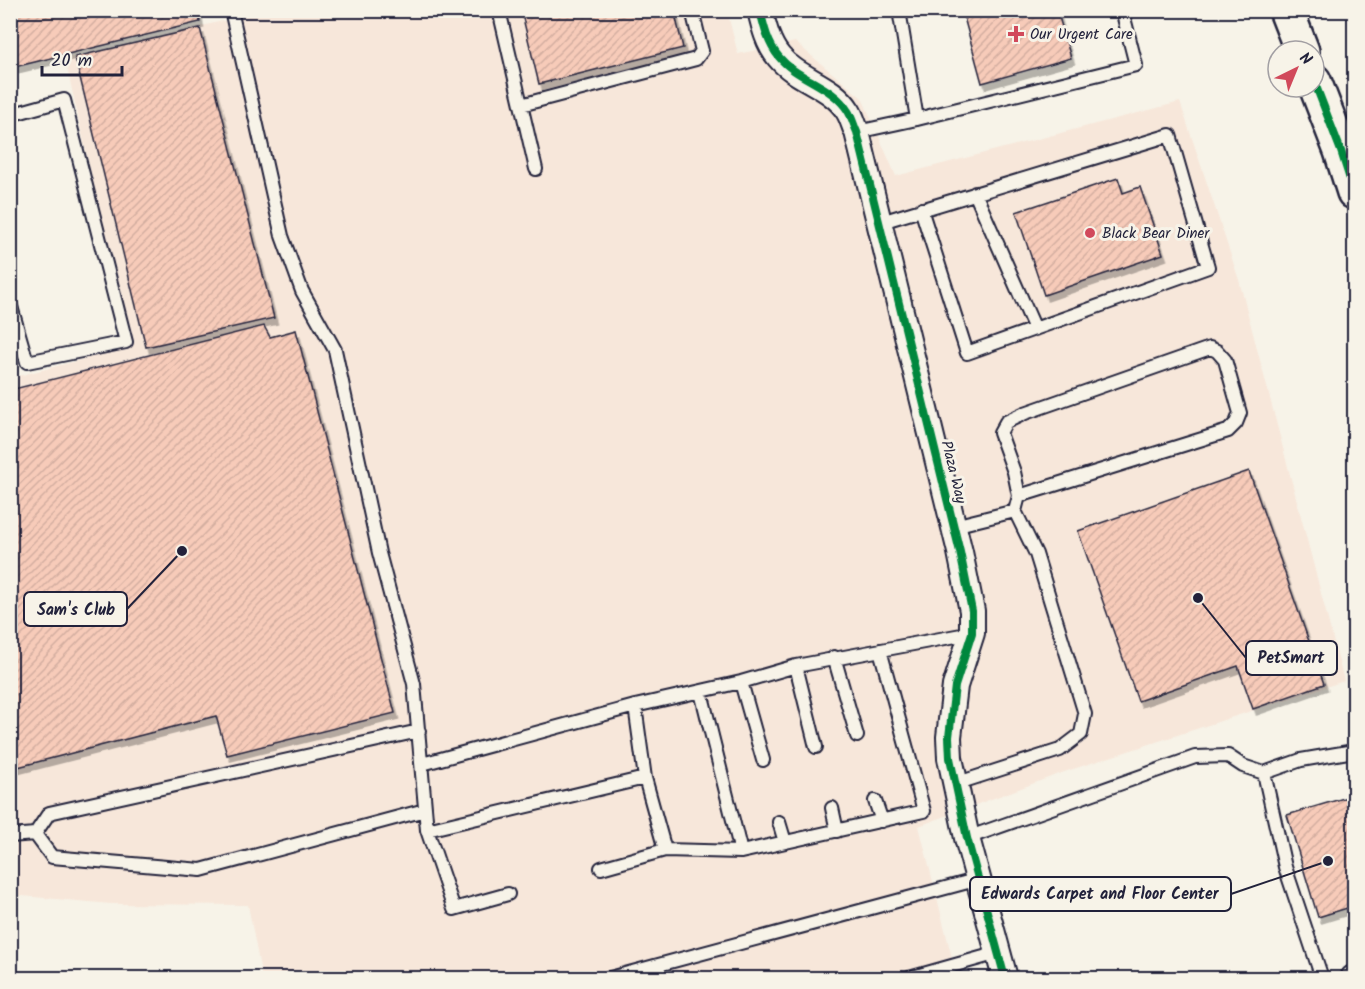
<svg xmlns="http://www.w3.org/2000/svg" width="1365" height="989" font-family="Kalam,sans-serif">
<defs>
<pattern id="building-hatch" width="6" height="6" patternUnits="userSpaceOnUse" patternTransform="scale(1.5)"><rect width="6" height="6" fill="#f7cbb9"/><path d="M-1 1l2-2M0 6l6-6M5 7l2-2" fill="none" stroke="#d3aea0"/></pattern>
<filter id="shadow"><feDropShadow dx="3.5" dy="6" stdDeviation="0" flood-color="#0004"/></filter>
</defs>
<rect width="100%" height="100%" fill="#f7f3e8"/>
<filter id="ink" filterUnits="userSpaceOnUse"><feTurbulence type="fractalNoise" baseFrequency=".0167" numOctaves="2"/><feDisplacementMap in="SourceGraphic" scale="12" xChannelSelector="R" yChannelSelector="G"/><feConvolveMatrix kernelMatrix="1 2 1 2 8 2 1 2 1" color-interpolation-filters="sRGB"/></filter>
<g filter="url(#ink)">
<!-- built -->
<path fill="#f7e7da" d="M264 11H727L738 54 795 42 862 98 896 176 1180 102 1239 280 1344 681 1067 771 919 826 957 978H262L248 905 111 904 11 895V378L130 347 65 59Z"/>
<!-- building -->
<path fill="url(#building-hatch)" stroke="#22223b" stroke-width="1.5" filter="url(#shadow)" d="M10 10H198L200 22 10 68Z
M521 10H674L683 48 539 84Z
M962 10H1057L1071 58 982 83Z
M200 28 274 318 146 347 75 57Z
M1118 178 1123 193 1140 187 1163 254 1044 295 1016 212Z
M264 326 270 337 296 330 395 713 227 755 216 716 10 769V390Z
M1249 471 1324 684 1253 709 1238 666 1138 701 1078 531Z
M1354 795V906L1318 917 1287 815Z"/>
<g fill="none" stroke-linecap="round" stroke-linejoin="round">
<defs>
<path id="lane" d="M231 10 282 236 302 291 335 350 379 553 414 684 427 830 454 909 508 894
M499 10 536 169
M899 10 917 119
M521 105 696 59 702 51 692 10
M10 115 64 100 126 342 27 362 10 303
M857 132 917 119 1136 65 1122 10
M975 193 1035 329
M878 223 1170 135 1208 267 967 353 921 209
M1015 511 1019 496 1014 472 1000 433 1006 422 1025 413 1210 348 1217 351 1225 360 1240 413 1236 423 1228 431 1019 496
M954 526 1015 511 1036 554 1085 714 1081 734 1060 750 955 784
M834 657 857 736
M796 666 816 747
M741 682 763 760
M701 692 741 852
M635 706 645 778 665 850
M419 731 49 813 35 834 52 857 201 870 425 810
M422 764 635 706 741 682 796 666 972 633
M1264 773 1285 867 1322 978
M875 801 882 821
M832 808 837 831
M779 822 785 842
M427 830 645 778
M10 836 35 834
M967 838 1195 757 1228 756 1243 766 1264 773 1301 760 1354 751
M601 868 665 850 741 852 924 811 880 650
M610 978 979 879
M909 978 998 953"/>
<path id="street" d="M760 10C764 27 768 44 779 57 798 80 832 85 848 111 852 117 854 126 857 132L960 552 972 611V633L955 686 949 737 950 758 967 838 1005 978
M1353 978H1354"/>
<path id="secondary" d="M1286 10 1302 51
M1314 81 1341 151 1354 192"/>
</defs>
<!-- lane casing -->
<use href="#lane" stroke="#22223b" stroke-width="16"/>
<!-- street casing -->
<use href="#street" stroke="#22223b" stroke-width="28"/>
<!-- secondary casing -->
<use href="#secondary" stroke="#22223b" stroke-width="38"/>
<!-- lane -->
<use href="#lane" stroke="#f7f3e8" stroke-width="12"/>
<!-- street -->
<use href="#street" stroke="#f7f3e8" stroke-width="24"/>
<!-- secondary -->
<use href="#secondary" stroke="#f7f3e8" stroke-width="33"/>
<defs>
<path id="cycleway" d="M760 10C764 27 768 44 779 57 798 80 832 85 848 111 852 117 854 126 857 132L960 552 972 611V633L955 686 949 737 950 758 967 838 1005 978
M1314 81 1341 151 1354 192"/>
</defs>
<!-- cycleway casing -->
<use href="#cycleway" stroke="#f7f3e8" stroke-width="11"/>
<!-- cycleway -->
<use href="#cycleway" stroke="#00873e" stroke-width="8"/>
</g>
</g>
<!-- markers -->
<g fill="#d1495b" stroke="#f7f3e8" stroke-width="2">
<path d="M1013 25h6v6h6v6h-6v6h-6v-6h-6v-6h6z"/>
<circle cx="1090" cy="233" r="6"/>
</g>
<g text-anchor="middle" stroke-width="6" stroke-linejoin="round" paint-order="stroke">
<!-- poi labels -->
<g font-size="15" fill="#22223b" stroke="#f7f3e8" text-anchor="start">
<text x="1030" y="39">Our Urgent Care</text>
<text x="1102" y="238">Black Bear Diner</text>
</g>
<!-- street labels -->
<g font-size="15" fill="#22223b" stroke="#f7f3e8">
<text transform="translate(954 472) rotate(76)" y="5">Plaza Way</text>
</g>
</g>
<!-- callouts -->
<path fill="none" stroke="#22223b" stroke-width="2" d="M182 551L127 609M1198 598L1246 658M1328 861L1231 894"/>
<g fill="#22223b" stroke="#f7f3e8" stroke-width="2">
<circle cx="182" cy="551" r="6"/>
<circle cx="1198" cy="598" r="6"/>
<circle cx="1328" cy="861" r="6"/>
</g>
<g fill="#f7f3e8" stroke="#22223b" stroke-width="2">
<rect x="24" y="592" width="103" height="34" rx="6"/>
<rect x="1246" y="641" width="91" height="34" rx="6"/>
<rect x="970" y="877" width="261" height="34" rx="6"/>
</g>
<g font-size="16" text-anchor="middle" font-weight="bold" fill="#22223b">
<text x="76" y="615">Sam's Club</text>
<text x="1291" y="663">PetSmart</text>
<text x="1100" y="899">Edwards Carpet and Floor Center</text>
</g>
<!-- margin -->
<rect width="1365" height="989" fill="none" stroke="#f7f3e8" stroke-width="36"/>
<rect x="18" y="18" width="1329" height="953" fill="none" stroke="#22223b" stroke-width="2" filter="url(#ink)"/>
<!-- north arrow -->
<g transform="translate(1296 69) rotate(43)"><circle r="28" fill="#f7f3e8" stroke="#a29fa3" stroke-width="1.5"/>
<path d="M0-4.5L10 22L0 15L-10 22Z" fill="#d1495b"/>
<text y="-9" font-size="16" font-weight="bold" text-anchor="middle" fill="#22223b">N</text>
</g>
<!-- scale -->
<path d="M42 66v9h80v-9" fill="none" stroke="#22223b" stroke-width="3"/>
<text x="51" y="66" font-size="18" fill="#22223b" stroke="#f7f3e8" stroke-width="4.5" paint-order="stroke">20 m</text>
</svg>
